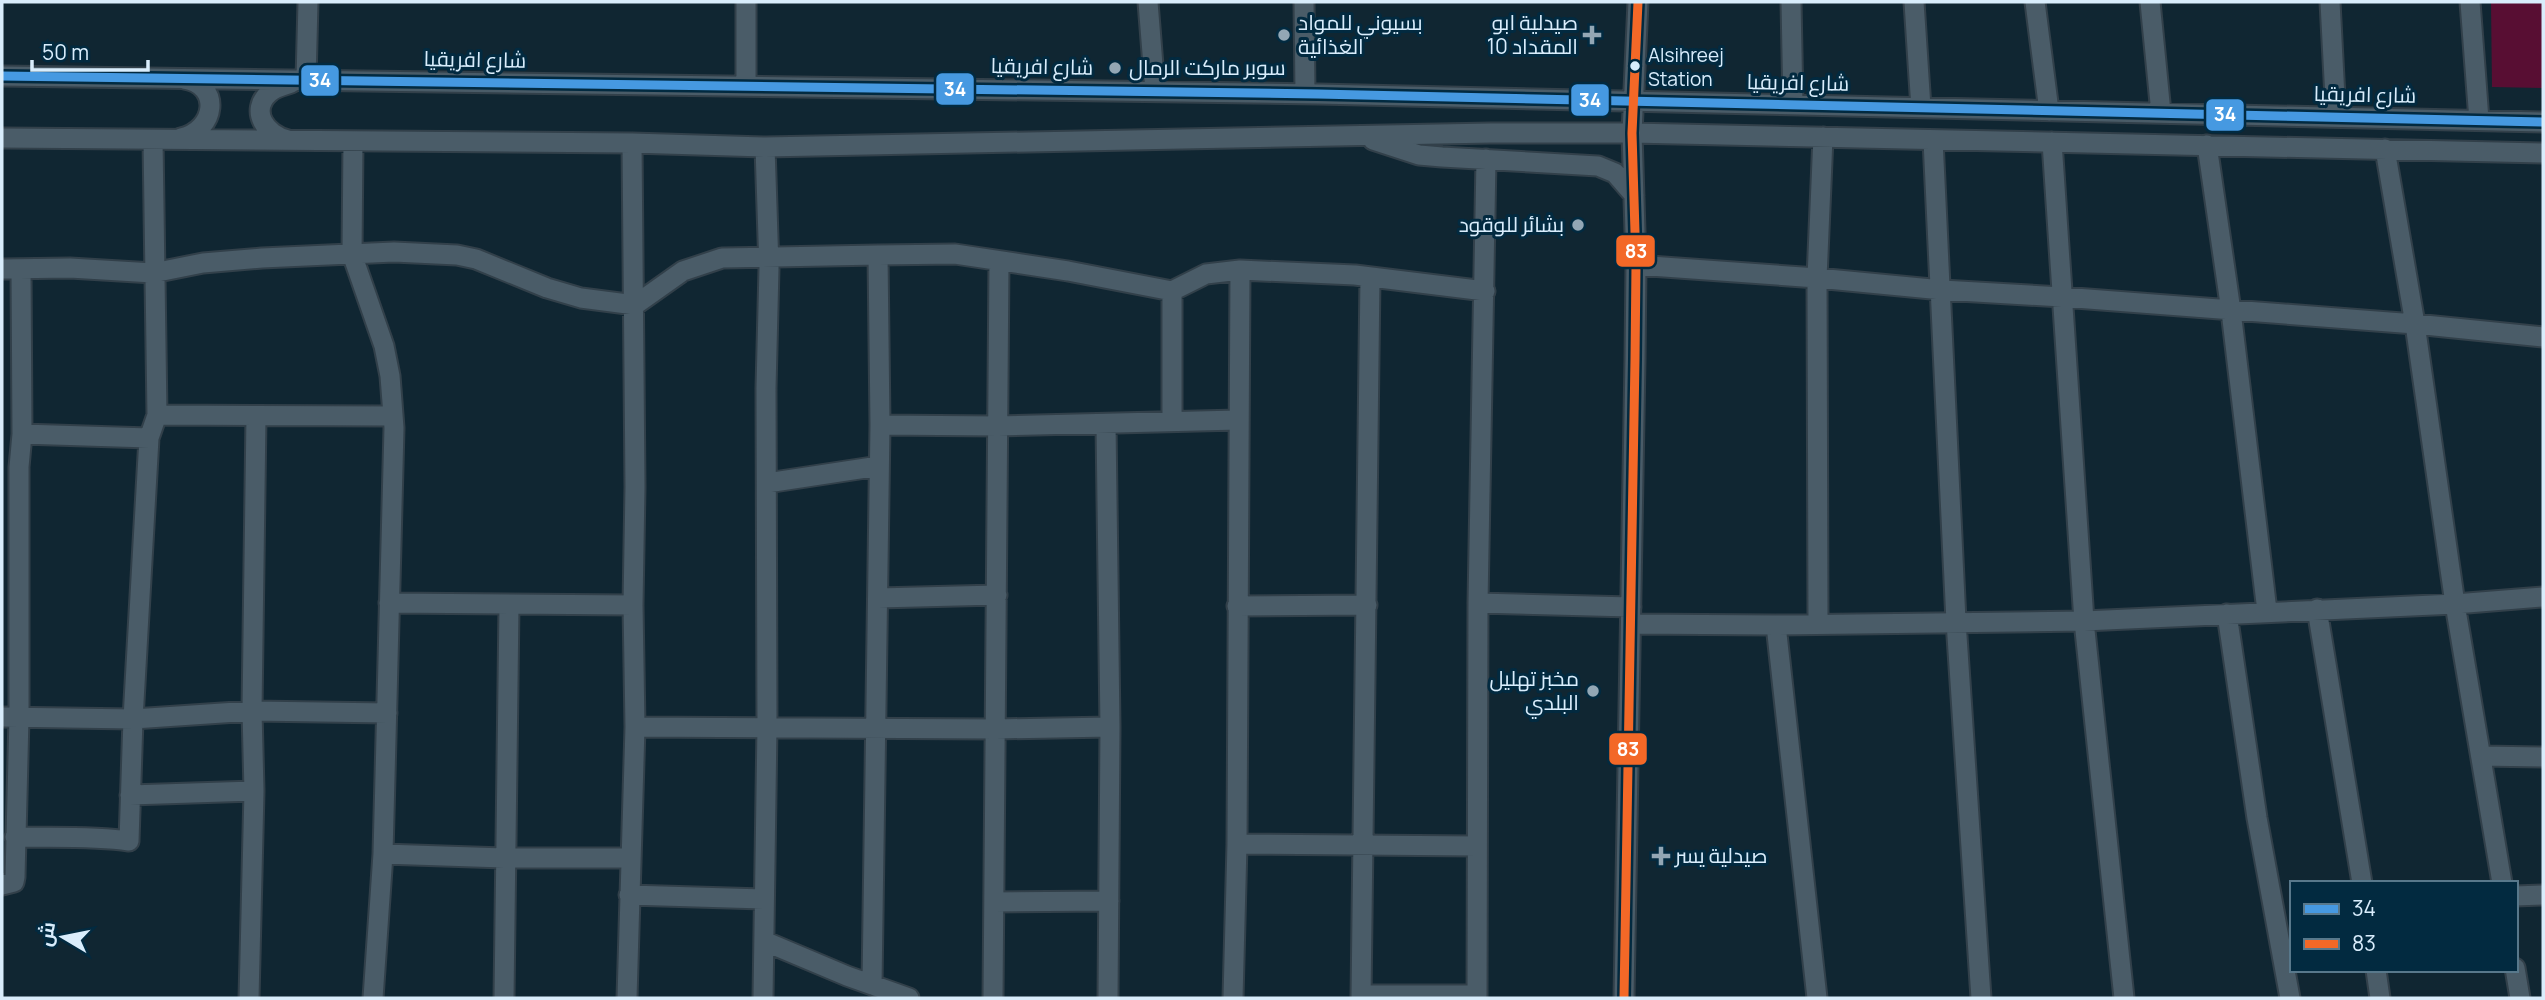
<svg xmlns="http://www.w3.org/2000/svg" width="2545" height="1000" font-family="Manrope,Cairo,sans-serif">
<rect width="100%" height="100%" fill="#102632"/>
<!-- green -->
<path fill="#580e33" d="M2491 2H2543V88L2492 87Z"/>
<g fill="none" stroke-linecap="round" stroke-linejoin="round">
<defs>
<path id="minor" d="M1148 2 1155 91
M1304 2 1305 93
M1791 2 1793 105
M1914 2 1921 108
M2035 2 2049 111
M2150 2 2161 113
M2330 2 2336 117
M2470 2 2479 120
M2 76 1318 94 2543 122
M306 80 308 2
M746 86V2
M2 138 632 143 765 147 1491 133H1632L2543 153
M181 138C216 130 222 85 184 79
M153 140 157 415
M288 140C266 135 249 111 269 93 275 87 283 86 291 83
M1373 140 1419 155 1442 157 1598 166 1615 173 1634 195
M1933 140 1956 621 1981 998
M353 141 352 254 384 346 390 376 394 428 383 854 373 998
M2052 142 2084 621 2124 998
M2207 145 2231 311 2267 611
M2385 149 2415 324 2455 604 2502 883
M1636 265 1817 278 1942 290 2062 297 2415 324 2543 337
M2 269 70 268 153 273 203 263 262 258 394 252 457 255 476 259 547 288 581 298 635 305 683 271 722 258 878 255 955 254 1068 271 1172 291 1206 274 1240 270 1355 275 1485 291
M1172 421V291
M1106 424 1110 727 1108 998
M880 425 998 426 1238 420
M22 434 149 438 157 415 393 416
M767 483 879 466
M878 598 997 595
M389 603 633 605
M1478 603 1631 607
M1237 606 1367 605
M2317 609 2362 883
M2227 614 2257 818 2290 998
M1818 623 1817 278 1823 137
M1631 624 1776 625 2084 621 2455 604 2543 597
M1776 625 1817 998
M2 717 133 719 252 711 387 713
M635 727 996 729 1110 727
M2481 756 2543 757
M130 795 254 791
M15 837C52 838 93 836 129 841L133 719 149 438
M1237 844 1477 846
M383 854 504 858H630
M2 885 14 882 15 877 19 717V467L22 434 21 269
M629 895 763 899
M2515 896 2543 895
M995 902 1109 901
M764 941 847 976 909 998
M2515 968 2520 998
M2376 970 2380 998
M872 985 880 425 878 255
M1361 995H1477
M249 998 254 791 252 711 256 416
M504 998 509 605
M627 998 635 727 633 605 635 487 632 143
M763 998 767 726 766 388 769 268 765 147
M993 998 999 262
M1233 998 1237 844 1240 270
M1361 998 1370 277
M1477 998 1478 603 1486 159
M1624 998 1635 359 1636 265 1632 133 1638 2"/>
</defs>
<!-- minor casing -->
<use href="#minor" stroke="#32404a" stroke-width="23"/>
<!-- minor -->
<use href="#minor" stroke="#4a5c68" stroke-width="19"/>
<defs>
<path id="bus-1" d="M2 76 1318 94 2543 122"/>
<path id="bus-2" d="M1624 998 1635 359 1636 265 1632 133 1638 2"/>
</defs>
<!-- bus-1 casing -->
<use href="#bus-1" stroke="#022a40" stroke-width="14"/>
<!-- bus-2 casing -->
<use href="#bus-2" stroke="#022a40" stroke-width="14"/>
<!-- bus-1 -->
<use href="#bus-1" stroke="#4699e1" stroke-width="9"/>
<!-- bus-2 -->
<use href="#bus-2" stroke="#f36827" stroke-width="9"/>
</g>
<!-- markers -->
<g fill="#93a7b5" stroke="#022a40" stroke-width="2.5">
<circle cx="1284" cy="35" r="7"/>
<path d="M1588.5 24.5h7v7h7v7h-7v7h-7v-7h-7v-7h7z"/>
<circle cx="1115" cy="68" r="7"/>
<circle cx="1578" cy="225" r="7"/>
<circle cx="1593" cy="691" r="7"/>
<path d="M1657.5 845.5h7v7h7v7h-7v7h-7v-7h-7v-7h7z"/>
</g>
<circle fill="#d9edfc" stroke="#022a40" stroke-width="2.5" cx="1635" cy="66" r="6"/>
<g text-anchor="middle" stroke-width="6" stroke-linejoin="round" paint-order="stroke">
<!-- bus labels -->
<g font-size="19" fill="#d9edfc" stroke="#022a40" text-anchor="start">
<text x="1648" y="62">Alsihreej<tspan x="1648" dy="24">Station</tspan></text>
</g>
<!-- poi labels -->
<g font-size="21" fill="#d9edfc" stroke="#022a40" text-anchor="start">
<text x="1298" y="30">بسيوني للمواد<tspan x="1298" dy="24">الغذائية</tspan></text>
<text x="1578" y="30" text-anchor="end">صيدلية ابو<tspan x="1578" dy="24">المقداد 10</tspan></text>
<text x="1129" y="75">سوبر ماركت الرمال</text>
<text x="1564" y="232" text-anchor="end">بشائر للوقود</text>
<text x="1579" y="686" text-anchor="end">مخبز تهليل<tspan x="1579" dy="24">البلدي</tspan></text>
<text x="1675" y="863">صيدلية يسر</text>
</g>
<!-- street labels -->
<g font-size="21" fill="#d9edfc" stroke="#022a40">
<text transform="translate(475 60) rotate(1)" y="7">شارع افريقيا</text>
<text transform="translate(1042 67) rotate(1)" y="7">شارع افريقيا</text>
<text transform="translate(1798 83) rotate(1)" y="7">شارع افريقيا</text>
<text transform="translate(2365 95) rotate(1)" y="7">شارع افريقيا</text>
</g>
</g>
<g stroke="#022a40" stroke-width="2.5">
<rect x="300" y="64" width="40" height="33" rx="7" fill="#4699e1"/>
<rect x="935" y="72" width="40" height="34" rx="7" fill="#4699e1"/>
<rect x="1570" y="83" width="40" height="34" rx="7" fill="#4699e1"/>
<rect x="2205" y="98" width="40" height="34" rx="7" fill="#4699e1"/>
<rect x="1615" y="234" width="41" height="34" rx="7" fill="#f36827"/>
<rect x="1608" y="732" width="40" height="34" rx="7" fill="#f36827"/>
</g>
<g font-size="19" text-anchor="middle" font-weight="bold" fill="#fff">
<text x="320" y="87">34</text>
<text x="955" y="96">34</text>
<text x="1590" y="107">34</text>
<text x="2225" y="121">34</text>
<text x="1636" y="258">83</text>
<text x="1628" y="756">83</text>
</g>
<!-- border -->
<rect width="2545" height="1000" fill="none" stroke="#d9edfc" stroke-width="7"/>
<!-- legend -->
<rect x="2290" y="881" width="228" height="91" fill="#022a40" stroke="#58788b" stroke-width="2"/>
<rect x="2304" y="904" width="35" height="10" fill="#4699e1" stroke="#58788b" stroke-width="2"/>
<text x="2352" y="916" font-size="21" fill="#d9edfc">34</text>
<rect x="2304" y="939" width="35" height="10" fill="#f36827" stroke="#58788b" stroke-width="2"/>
<text x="2352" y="951" font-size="21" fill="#d9edfc">83</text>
<!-- north arrow -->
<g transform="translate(63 937) rotate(280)" stroke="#022a40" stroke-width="5" paint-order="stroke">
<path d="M0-5L12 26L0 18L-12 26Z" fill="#d9edfc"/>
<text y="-10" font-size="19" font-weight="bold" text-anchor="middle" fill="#d9edfc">ش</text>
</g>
<!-- scale -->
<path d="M32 60v10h116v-10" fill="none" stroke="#d9edfc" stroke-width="3.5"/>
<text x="42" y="60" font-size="21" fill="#d9edfc" stroke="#022a40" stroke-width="5" paint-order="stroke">50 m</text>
</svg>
